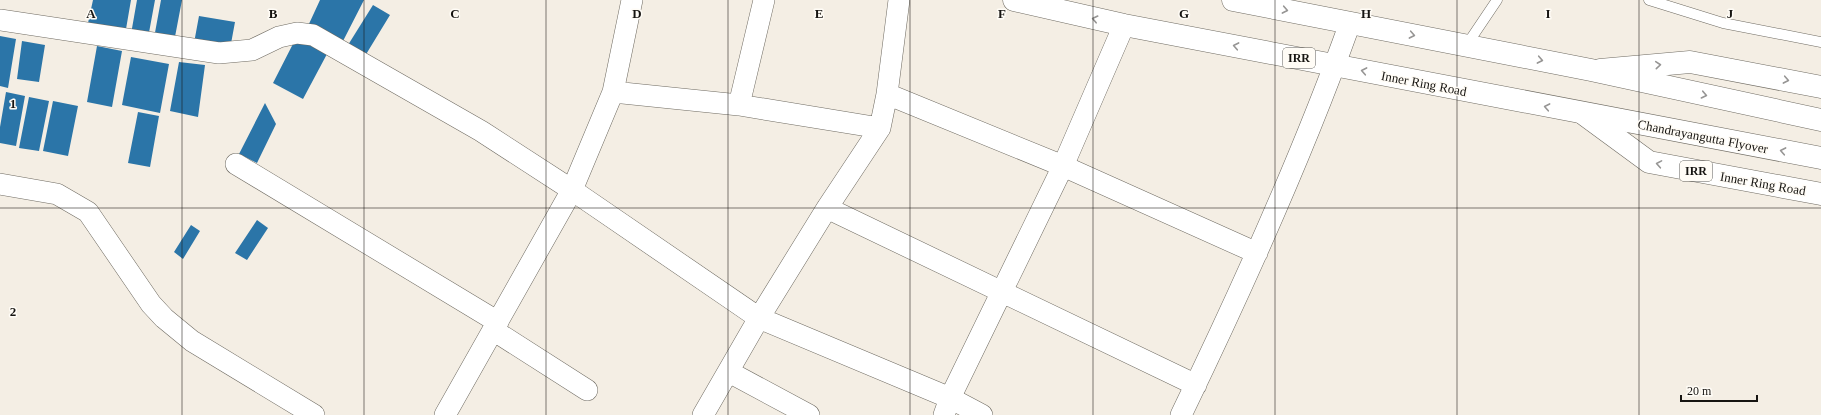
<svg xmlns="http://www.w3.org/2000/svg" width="1821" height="415" font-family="'Times New Roman',serif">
<rect width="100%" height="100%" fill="#f4eee4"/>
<!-- building -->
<path fill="#2b75a8" d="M93 0H131L126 29 88 23Z
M137 0H155L148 38 131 34Z
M161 0H182L174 42 154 38Z
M320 0H364L342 43 308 26Z
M373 5 390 15 365 56 348 45Z
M199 16 235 22 230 49 194 43Z
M0 36 16 39 8 88 0 86Z
M296 38 327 54 303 99 273 83Z
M22 41 45 45 39 82 17 79Z
M97 46 122 51 112 107 87 102Z
M131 57 169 64 160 113 122 105Z
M179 62 205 65 198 117 170 111Z
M6 92 25 96 16 146 0 143V127Z
M29 97 49 101 39 151 19 148Z
M53 101 78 106 68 156 43 151Z
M265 103 276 124 257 163 239 154Z
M138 112 159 116 150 167 128 163Z
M257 220 268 228 247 260 235 253Z
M191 225 200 231 183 259 174 252Z"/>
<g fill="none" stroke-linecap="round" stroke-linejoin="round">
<defs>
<path id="lane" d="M1649 0 1723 23 1821 42
M1466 46 1497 0"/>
<path id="street" d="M0 20 219 53 252 50 279 37 297 33 313 35 481 131 572 190 759 318 950 398 982 415
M613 92 739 105 880 128
M887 94 1063 166 1257 253
M739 105 764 0
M236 164 498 322
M0 184 57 194 88 212 151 304 164 318 192 341 314 415
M827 208 1196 385
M493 330 587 390
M729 372 809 415
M445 415 572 190 613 92 632 0
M703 415 759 318 827 208 880 128 887 94 899 0
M944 415 950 398 1063 166 1124 25
M1181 415C1243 287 1302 157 1350 23"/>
<path id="primary" d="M1600 70 1690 62 1821 87
M1585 115 1649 162 1821 194"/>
<path id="highway" d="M1014 0 1124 25 1821 158
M1233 0 1591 70 1821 120"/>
</defs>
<!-- lane casing -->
<use href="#lane" stroke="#6f6b62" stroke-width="11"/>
<!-- street casing -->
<use href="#street" stroke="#6f6b62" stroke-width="22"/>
<!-- primary casing -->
<use href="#primary" stroke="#6f6b62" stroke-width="23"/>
<!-- highway casing -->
<use href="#highway" stroke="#6f6b62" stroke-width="23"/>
<!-- lane -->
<use href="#lane" stroke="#fff" stroke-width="10"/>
<!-- street -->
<use href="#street" stroke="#fff" stroke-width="21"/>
<!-- primary -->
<use href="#primary" stroke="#fff" stroke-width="22"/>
<!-- highway -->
<use href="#highway" stroke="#fff" stroke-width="22"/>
</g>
<!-- one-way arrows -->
<defs><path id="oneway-chevron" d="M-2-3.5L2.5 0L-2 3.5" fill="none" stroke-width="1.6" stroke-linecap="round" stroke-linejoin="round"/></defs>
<g stroke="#969594">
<use href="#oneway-chevron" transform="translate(1285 10) rotate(11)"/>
<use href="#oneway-chevron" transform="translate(1095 19) rotate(-167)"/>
<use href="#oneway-chevron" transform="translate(1412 35) rotate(11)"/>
<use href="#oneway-chevron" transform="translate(1236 46) rotate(-169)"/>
<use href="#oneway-chevron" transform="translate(1540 60) rotate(11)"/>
<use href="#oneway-chevron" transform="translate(1658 65) rotate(-5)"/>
<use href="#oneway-chevron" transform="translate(1364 71) rotate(-169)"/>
<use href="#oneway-chevron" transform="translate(1786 80) rotate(11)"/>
<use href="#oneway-chevron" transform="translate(1704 95) rotate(12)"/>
<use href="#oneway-chevron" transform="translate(1547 107) rotate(-169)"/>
<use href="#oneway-chevron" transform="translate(1783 151) rotate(-169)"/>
<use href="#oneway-chevron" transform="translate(1659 164) rotate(-170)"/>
</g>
<!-- grid -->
<path fill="none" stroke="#161411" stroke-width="1" stroke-opacity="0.55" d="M182 0V415M364 0V415M546 0V415M728 0V415M910 0V415M1093 0V415M1275 0V415M1457 0V415M1639 0V415M0 208H1821"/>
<g text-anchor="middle" stroke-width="3" stroke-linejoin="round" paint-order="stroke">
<!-- shield labels -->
<g fill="#fffcf6" stroke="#5c5a56" stroke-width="1">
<rect x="1283" y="48" width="32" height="20" rx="3"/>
<rect x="1680" y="161" width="32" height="20" rx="3"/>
</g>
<g font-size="12" font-weight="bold" fill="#161411">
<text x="1299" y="62">IRR</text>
<text x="1696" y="175">IRR</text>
</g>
<!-- street labels -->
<g font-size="13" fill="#161411" stroke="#fffcf6">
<text transform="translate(1424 83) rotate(11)" y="5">Inner Ring Road</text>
<text transform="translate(1703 136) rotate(11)" y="5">Chandrayangutta Flyover</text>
<text transform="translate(1763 183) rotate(10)" y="5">Inner Ring Road</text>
</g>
</g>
<g font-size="13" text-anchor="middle" font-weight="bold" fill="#161411" stroke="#fffcf6" stroke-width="3" stroke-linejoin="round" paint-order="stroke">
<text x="91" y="18">A</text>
<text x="273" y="18">B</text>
<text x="455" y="18">C</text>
<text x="637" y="18">D</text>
<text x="819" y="18">E</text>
<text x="1002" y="18">F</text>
<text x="1184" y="18">G</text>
<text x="1366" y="18">H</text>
<text x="1548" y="18">I</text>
<text x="1730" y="18">J</text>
<text x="13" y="108">1</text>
<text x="13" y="316">2</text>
</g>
<!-- scale -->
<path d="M1681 395v6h76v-6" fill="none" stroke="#161411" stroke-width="2"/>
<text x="1687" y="395" font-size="12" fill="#161411" stroke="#fffcf6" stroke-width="3" paint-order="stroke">20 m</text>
</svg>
